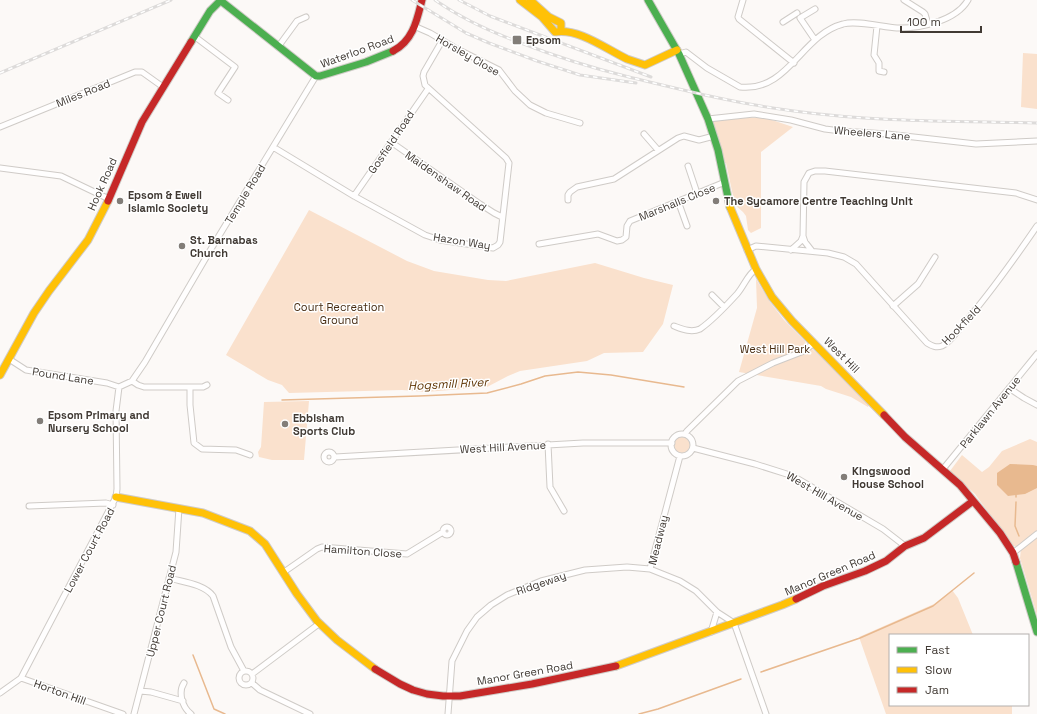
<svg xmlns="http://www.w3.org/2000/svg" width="1037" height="714" font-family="'Space Grotesk',sans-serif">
<rect width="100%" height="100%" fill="#fcf9f7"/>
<!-- green -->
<path fill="#fae1cd" d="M1023 53 1037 54V109L1021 107Z
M739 117 766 118 793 127 761 152V228L751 233 748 230 746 216 743 212 735 205 726 163H724L711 121Z
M309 210 407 261 434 271 488 280 506 281 595 263 644 278 673 285 663 324 643 352 604 353 587 361 520 371 508 376 487 387 426 392 402 390 289 393 282 385 268 380 226 355Z
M756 279 770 302 784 320 805 341 806 344 818 354 869 405 868 407 851 397 826 389 821 386 739 372 757 308Z
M309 401 304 460H272L259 457 258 452 261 447 264 402Z
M674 445a8 8 0 1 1 16 0a8 8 0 1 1-16 0Z
M1030 439 1037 442V615L1020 558 1021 549 1012 545 975 494 950 471 962 455 982 472 989 467 1002 451Z
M952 590 958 598 973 635H890V705H1012V714H886L859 637 934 604Z"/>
<!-- water -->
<path fill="#e8b98f" d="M1010 464 1033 465 1037 466V488L1025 494 1008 496 997 485V473Z"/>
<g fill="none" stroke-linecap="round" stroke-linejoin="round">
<!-- stream -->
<path stroke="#e8b98f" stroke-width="1.5" d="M282 400 419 396 487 393 521 384 545 376 578 372 611 375 684 387
M1016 497V495
M1016 502 1015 526 1019 536
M193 655 214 709 225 714
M761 672 860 638 933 606 974 573
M639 714 658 709 741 679"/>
<defs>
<path id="street" d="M743 0 738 17 739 19 794 63
M904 0 923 12 925 14 928 24
M815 9 800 18 815 40
M783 22 797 13
M414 26 430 33 457 49 499 70 515 91 530 105 546 113 580 123
M877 26 874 55 879 63V71L884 72
M194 36 235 67 218 93 228 100
M278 47 297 21 306 17
M679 54 686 52 707 68 740 87C789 92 801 35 843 24 857 20 882 27 897 28 919 29 956 21 968 0
M708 119 754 114 791 120 825 129 841 131 887 134 976 144 1037 141
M0 127 135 72H142L163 87
M644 134 658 150
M391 142 480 204 494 213 502 217
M273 147 354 196 425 235 440 240 493 248 498 245 500 242 509 163 506 158 425 85 423 76 424 72 442 41
M688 166 697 193
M0 168 61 176 109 199
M354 196 428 89
M568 200V195L570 192 577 187 614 179 678 138 684 136 699 140 714 136
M678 201 687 226
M803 236 805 242 812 251
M539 244 598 234 617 241 622 240 626 237 627 226 630 221 725 182
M747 250 756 246 828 253 844 257 856 264 927 343C932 346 936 348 942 346 949 343 956 333 961 327 989 295 1013 261 1037 226
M791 250 801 241 803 236 804 182 809 173 815 171H825L1016 193 1037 200
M712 295 724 307
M893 306 918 284 935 257
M674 326C682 329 691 333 700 329 713 320 726 306 737 294 744 286 748 274 756 269
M9 359 26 370 107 383 119 387
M132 381 138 385 144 387H203L207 385
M119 387 132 381 145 362 211 249 316 76
M190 387V405L194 443 202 449 236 450 250 455
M1009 388 1024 398 1037 405
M685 434 687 431 738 381 773 363 804 351 814 343
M671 445a11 11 0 1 1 22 0a11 11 0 1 1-22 0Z
M548 444 550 487 564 511
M693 448 755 464 793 476 883 529 905 546
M324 457a5 5 0 1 1 10 0a5 5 0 1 1-10 0Z
M335 457 583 443H672
M943 469 1037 354
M29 506 106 503 113 505
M443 531a4 4 0 1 1 8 0a4 4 0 1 1-8 0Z
M1013 553 1037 534
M650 569 680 456
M284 572 317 549 322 547 407 554 443 532
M169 578C183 582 204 584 213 596L231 647 244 671
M711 632 717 612
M239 678a7 7 0 1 1 14 0a7 7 0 1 1-14 0Z
M252 674 320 623
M21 678 123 714
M184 683C178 692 182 707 191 714
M252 683 260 690 310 714
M140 691 151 692 183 701
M0 693 21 678 116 497 117 489 116 411 119 387
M134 714 176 552 179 508
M448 714 452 661 467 631 477 617 491 605 507 595 541 581 585 570 627 567 650 569 680 581 696 591 717 612 734 623 766 714"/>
<path id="fast" d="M648 0 679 54 708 119 718 150 730 207
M221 1 316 76H320L366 62 393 51
M191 42 210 11 221 0
M1016 562 1037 632"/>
<path id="slow" d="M520 0 542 17 555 32C579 28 606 49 627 59 633 61 639 63 645 65L677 50
M530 0 549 17 561 23V31
M730 207 756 269 772 297 792 321 884 415
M0 375 34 313 49 291 88 240 108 201
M116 497 203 513 250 531 265 544 297 594 317 621 337 640 375 669
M616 666 782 605 796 599"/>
<path id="jam" d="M393 51C413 41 417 20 422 0
M108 201 142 122 191 42
M884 415 905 437 960 485 1000 533 1013 553 1016 562
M796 599 823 586 865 571 886 561 905 546 924 538 973 501
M375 669 400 684 413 690 427 694 443 696H460L532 684 616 666"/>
</defs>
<!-- street casing -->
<use href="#street" stroke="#cfcbc7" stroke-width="7"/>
<!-- fast casing -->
<use href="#fast" stroke="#cfcbc7" stroke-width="9"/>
<!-- slow casing -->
<use href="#slow" stroke="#cfcbc7" stroke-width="9"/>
<!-- jam casing -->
<use href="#jam" stroke="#cfcbc7" stroke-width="9"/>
<!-- street -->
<use href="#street" stroke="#fffefe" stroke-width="5"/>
<!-- fast -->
<use href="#fast" stroke="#4caf50" stroke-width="7"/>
<!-- slow -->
<use href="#slow" stroke="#ffc107" stroke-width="7"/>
<!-- jam -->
<use href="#jam" stroke="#c62828" stroke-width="7"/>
<defs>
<path id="rail" d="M412 0 466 33 489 43 537 61 580 75 636 83
M435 0C462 19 491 32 521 43 557 57 592 68 629 77 683 90 738 104 794 111 874 122 956 121 1037 123
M459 0 490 16 651 77
M0 73 171 0"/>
</defs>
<!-- rail casing -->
<use href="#rail" stroke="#dddbda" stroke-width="3"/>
<!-- rail -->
<use href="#rail" stroke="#fff" stroke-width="1.5" stroke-dasharray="4.5" stroke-linecap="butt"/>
</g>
<!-- markers -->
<g fill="#827d78" stroke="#fff" stroke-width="1.5">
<rect x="512" y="35" width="10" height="10" rx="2"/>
<circle cx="120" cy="201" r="4"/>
<circle cx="716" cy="201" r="4"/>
<circle cx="182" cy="246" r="4"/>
<circle cx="40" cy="421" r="4"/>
<circle cx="285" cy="424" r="4"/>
<circle cx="844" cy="477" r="4"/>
</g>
<g text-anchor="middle" stroke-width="3" stroke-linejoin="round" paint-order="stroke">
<!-- poi labels -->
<g font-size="11" font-weight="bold" fill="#413a34" stroke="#fff" text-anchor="start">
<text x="526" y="44">Epsom</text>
<text x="128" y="199">Epsom &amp; Ewell<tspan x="128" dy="13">Islamic Society</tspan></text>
<text x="724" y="205">The Sycamore Centre Teaching Unit</text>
<text x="190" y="244">St. Barnabas<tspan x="190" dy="13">Church</tspan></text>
<text x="48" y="419">Epsom Primary and<tspan x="48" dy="13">Nursery School</tspan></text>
<text x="293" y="422">Ebbisham<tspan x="293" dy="13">Sports Club</tspan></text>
<text x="852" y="475">Kingswood<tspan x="852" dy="13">House School</tspan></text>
</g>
<!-- street labels -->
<g font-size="11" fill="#413a34" stroke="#fff">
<text transform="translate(357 51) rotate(-20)" y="4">Waterloo Road</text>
<text transform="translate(468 55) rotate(30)" y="4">Horsley Close</text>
<text transform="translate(83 93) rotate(-22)" y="4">Miles Road</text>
<text transform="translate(872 133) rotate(5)" y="4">Wheelers Lane</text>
<text transform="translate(391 142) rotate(-56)" y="4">Gosfield Road</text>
<text transform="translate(446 181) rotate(35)" y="4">Maidenshaw Road</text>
<text transform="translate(102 184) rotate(-66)" y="4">Hook Road</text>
<text transform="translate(245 194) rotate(-59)" y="4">Temple Road</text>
<text transform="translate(677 202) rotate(-22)" y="4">Marshalls Close</text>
<text transform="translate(462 241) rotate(9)" y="4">Hazon Way</text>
<text transform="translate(961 325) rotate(-46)" y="4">Hookfield</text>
<text transform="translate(842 355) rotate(45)" y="4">West Hill</text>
<text transform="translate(63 376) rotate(9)" y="4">Pound Lane</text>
<text transform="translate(990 412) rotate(-51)" y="4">Parklawn Avenue</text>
<text transform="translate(503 447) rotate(-3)" y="4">West Hill Avenue</text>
<text transform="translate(825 496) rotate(30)" y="4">West Hill Avenue</text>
<text transform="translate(658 540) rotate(-76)" y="4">Meadway</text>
<text transform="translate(89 550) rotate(-62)" y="4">Lower Court Road</text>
<text transform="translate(363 551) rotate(4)" y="4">Hamilton Close</text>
<text transform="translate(830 573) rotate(-23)" y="4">Manor Green Road</text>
<text transform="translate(541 583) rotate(-19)" y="4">Ridgeway</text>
<text transform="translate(161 611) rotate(-76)" y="4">Upper Court Road</text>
<text transform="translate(525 673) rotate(-10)" y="4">Manor Green Road</text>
<text transform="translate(60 692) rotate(20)" y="4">Horton Hill</text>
</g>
<!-- park labels -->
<g font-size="11" fill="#482d13" stroke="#fff">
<text x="339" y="311">Court Recreation<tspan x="339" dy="13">Ground</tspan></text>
<text x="775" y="353">West Hill Park</text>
</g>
<!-- water labels -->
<g font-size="12" font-style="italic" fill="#623808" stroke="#fff">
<text transform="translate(448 384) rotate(-3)" y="4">Hogsmill River</text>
</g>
</g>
<!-- legend -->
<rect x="889" y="634" width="140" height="72" fill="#ffffff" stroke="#b3b0ae"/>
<rect x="897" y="647" width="20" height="6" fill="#4caf50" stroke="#b3b0ae"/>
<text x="925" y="654" font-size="12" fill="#413a34">Fast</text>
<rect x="897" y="667" width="20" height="6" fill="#ffc107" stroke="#b3b0ae"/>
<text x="925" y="674" font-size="12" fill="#413a34">Slow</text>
<rect x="897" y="687" width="20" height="6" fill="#c62828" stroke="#b3b0ae"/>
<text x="925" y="694" font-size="12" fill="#413a34">Jam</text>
<!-- scale -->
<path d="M901 26v6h80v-6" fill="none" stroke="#413a34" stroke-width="2"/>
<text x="907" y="26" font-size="12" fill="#413a34" stroke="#ffffff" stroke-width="3" paint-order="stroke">100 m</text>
</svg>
